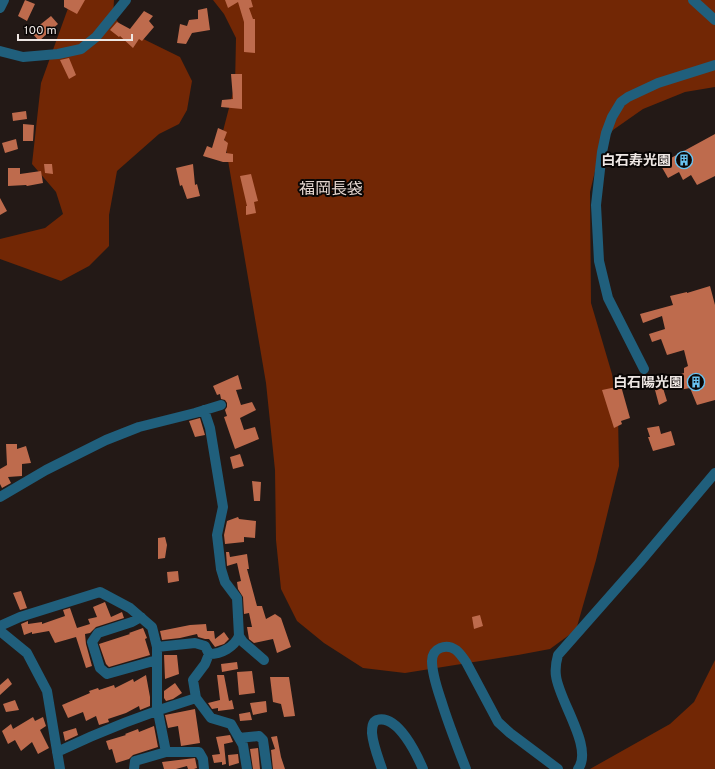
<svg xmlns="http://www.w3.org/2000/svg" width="715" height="769" font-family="Overpass,'Noto Sans JP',sans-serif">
<rect width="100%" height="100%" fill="#231916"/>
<!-- forest -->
<path fill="#722705" d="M71 0H114L113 16 125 30 180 57 192 81 187 110 179 124 159 134 117 171 109 215V246L89 266 61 281 0 259V239L45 228 63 214 56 192 32 164 41 83Z
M213 0H715V87L685 92 643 109 613 130 601 146 590 192 591 303 612 374 618 416 619 466 596 560 576 630 550 649 518 655 405 673 363 668 324 643 297 621 281 589 276 540 275 470 266 383 223 131 235 85 236 38 224 14Z
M715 660V769H590L670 724 694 702Z"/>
<!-- building -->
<path fill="#be6b4d" d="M25 0 35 4 27 21 18 16Z
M64 0H85L77 14 64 7Z
M225 0H251L253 7 249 8 253 19H255V53L244 52V22L238 2 228 8Z
M207 8 210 30 192 33 186 44 177 43 180 24 187 26 189 20 198 19V10Z
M144 11 153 16 149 21 154 27 142 41 139 39 133 48 120 36 119 37 110 30 117 22 130 29Z
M51 16 58 24 39 41 31 32Z
M69 58 76 75 69 79 60 60Z
M231 74H242V109L221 107 222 100 233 99Z
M26 111 27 119 13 121 12 113Z
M23 124 34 125 33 141H23Z
M218 128 227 132 224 140 228 143 226 153 233 154V162H223L203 156 207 146 212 148Z
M715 134V176L697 185 691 175 683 180 679 172 668 178 660 164Z
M16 139 18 149 5 153 2 143Z
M44 164H52L53 174 45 173Z
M193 164 195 185 197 184 200 196 187 199 182 185 180 186 176 168Z
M8 168H20V174L41 171 43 183 27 186 26 185 8 186Z
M251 174 258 201 254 202 256 213 246 215V206H247L240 176Z
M0 198 7 211 0 215Z
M710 286 715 305V400L697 405 690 388 679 390 675 376 684 373V368L688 366 684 350 667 355 661 339 652 342 649 334 665 329 662 316 643 323 640 314 673 305 670 296 687 292V293Z
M238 375 242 389 236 390 241 405 252 402 256 410 240 418 244 430 255 427 259 439 235 449 224 417 227 416 225 410 227 407V403L225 400 221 399 220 394 217 395 213 386Z
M621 386 630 418 621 421 622 424 614 428 602 390Z
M663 388 667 401 659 405 655 390Z
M200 418 205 435 195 437 189 421Z
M659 426 661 434 671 431 675 445 653 451 648 437H650L647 428Z
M6 444H17V449L26 446 31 463 22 464V476L8 477 11 483 2 488 0 484V469L7 465Z
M240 454 244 466 233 469 230 457Z
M252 481 261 482 260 501H254Z
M238 517 239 519 256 521 255 538 244 537V542L225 544 224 535 227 521Z
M165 537 167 545 165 558 158 559V538Z
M226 552H229L230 557 247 554 249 569H247L257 606H262L266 619 275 614 281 618 291 647 277 653 273 639 254 643 249 639 247 627H252L249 613 244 614 243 597 238 589 237 582 241 581 237 563 227 566Z
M178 571 179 581 168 583 167 572Z
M21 591 27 608 20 610 13 593Z
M105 602 111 617 122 612 124 618 96 627 90 633 85 634 86 644 92 666 86 668 76 637 55 643 49 631 32 634V632L24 635 21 624 28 621V624L42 622V624L65 616 63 610 70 608 77 628 90 624 88 619 97 617 93 607Z
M480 615 483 626 474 629 472 617Z
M206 624 207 631H214L215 639 224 632 229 639 224 644 215 647 209 639H205L198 637 197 634 180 638 162 640 160 631 190 625Z
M143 628 147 638 145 639 150 655 109 667 106 664 99 644 130 634 129 633Z
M164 655H177L179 674 165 679Z
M237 662 238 669 222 672 221 664Z
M252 671 255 693 239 695 237 672Z
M146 675 150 697V706L140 710 139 706 126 713 108 719 109 722 99 725 96 716 86 721 83 712 68 718 62 705 90 693 89 691 98 688 99 690 114 685 115 688 133 679 134 682Z
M217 675H224L229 701 232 700 234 709 218 711V708L212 709 208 703 220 700Z
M270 677H289L295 716 284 717 281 704 273 702Z
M8 678 12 684 0 695V685Z
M175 683 182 693 173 699 166 701 164 698V691Z
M15 700 19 710 6 712 3 704Z
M266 701 267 712 253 715 250 703Z
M195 709 200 743 181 746 178 726 168 728 165 715Z
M250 712 252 720 240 721 239 714Z
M33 717 35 721 43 717 46 726 40 730 49 748 38 754 32 742 21 751 15 740 8 744 2 731 11 724 13 729Z
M154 726 158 747 133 755 129 759 116 763 112 749 109 750 106 741 126 735 125 734 138 729 139 732Z
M76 728 78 735 65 741 63 732Z
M230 735 233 742 224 744 226 764 222 765V762L214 763 212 755 220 754 216 737Z
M277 736 281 757 285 769H273L271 750 275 749 271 737Z
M258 748 260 769H253L250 749Z
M238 754 239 763 229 766 228 755Z
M195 758 197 768 194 769H188L187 766 176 769H164L162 762Z"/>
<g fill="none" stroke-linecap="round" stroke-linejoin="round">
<!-- minor -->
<path stroke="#205f7c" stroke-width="10" d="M693 0 715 20
M0 8 4 0
M0 51 23 57 58 54 81 49 96 37 126 0
M644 369 608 298 599 261 596 205 602 152 606 133 612 117 621 102 628 97 658 83 715 65
M204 410 210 428 223 507 217 535 221 569 225 582 237 598 239 636 243 642 264 660
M0 497 46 470 106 440 139 427 195 413 221 405
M141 617 132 622 98 633 92 642 100 668 107 674 157 660
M0 626 20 617 100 592 130 608 152 627 157 647V707L166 752
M0 631 27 653 47 691 60 769
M157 647 195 643 205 646 209 654 205 664 193 680 196 698 211 718 231 724 243 745 247 769
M209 654C222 654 234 647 239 636
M239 738 259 736 263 740 267 769
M57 752C103 730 147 713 196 698
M134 769 135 761 166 752H199L203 759 204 769
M382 769C378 757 373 745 372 733 372 728 372 722 377 720 398 714 417 755 423 769
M466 769C457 746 448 723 441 700 437 688 432 674 432 661 432 648 446 643 456 650 460 653 463 658 466 662L498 722 510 733 558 769
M578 769C594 748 559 701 556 676 555 669 556 662 558 655L640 562 715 473"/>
</g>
<!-- icons -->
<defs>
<symbol id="building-ring" viewBox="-11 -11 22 22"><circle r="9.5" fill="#0a0605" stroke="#69c3f1" stroke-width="1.5"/><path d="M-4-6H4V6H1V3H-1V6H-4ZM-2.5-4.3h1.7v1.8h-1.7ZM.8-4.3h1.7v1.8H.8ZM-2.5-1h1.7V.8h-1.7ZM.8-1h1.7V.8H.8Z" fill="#69c3f1"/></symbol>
</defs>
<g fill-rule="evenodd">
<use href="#building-ring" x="674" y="150" width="20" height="20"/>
<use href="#building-ring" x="686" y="372" width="20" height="20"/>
</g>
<g text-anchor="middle" stroke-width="4" stroke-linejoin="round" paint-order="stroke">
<!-- poi labels -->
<g font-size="14" font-weight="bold" fill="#eee7e4" stroke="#0a0605" text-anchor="end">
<text x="671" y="165">白石寿光園</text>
<text x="683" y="387">白石陽光園</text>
</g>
<!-- quarter labels -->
<g font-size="16" fill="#e3d5cf" stroke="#0a0605">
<text x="331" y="194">福岡長袋</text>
</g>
</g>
<!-- scale -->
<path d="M18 34v6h114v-6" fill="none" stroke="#eee7e4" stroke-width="2"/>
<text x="24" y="34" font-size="12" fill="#eee7e4" stroke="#0a0605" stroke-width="3" paint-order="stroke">100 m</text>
</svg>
